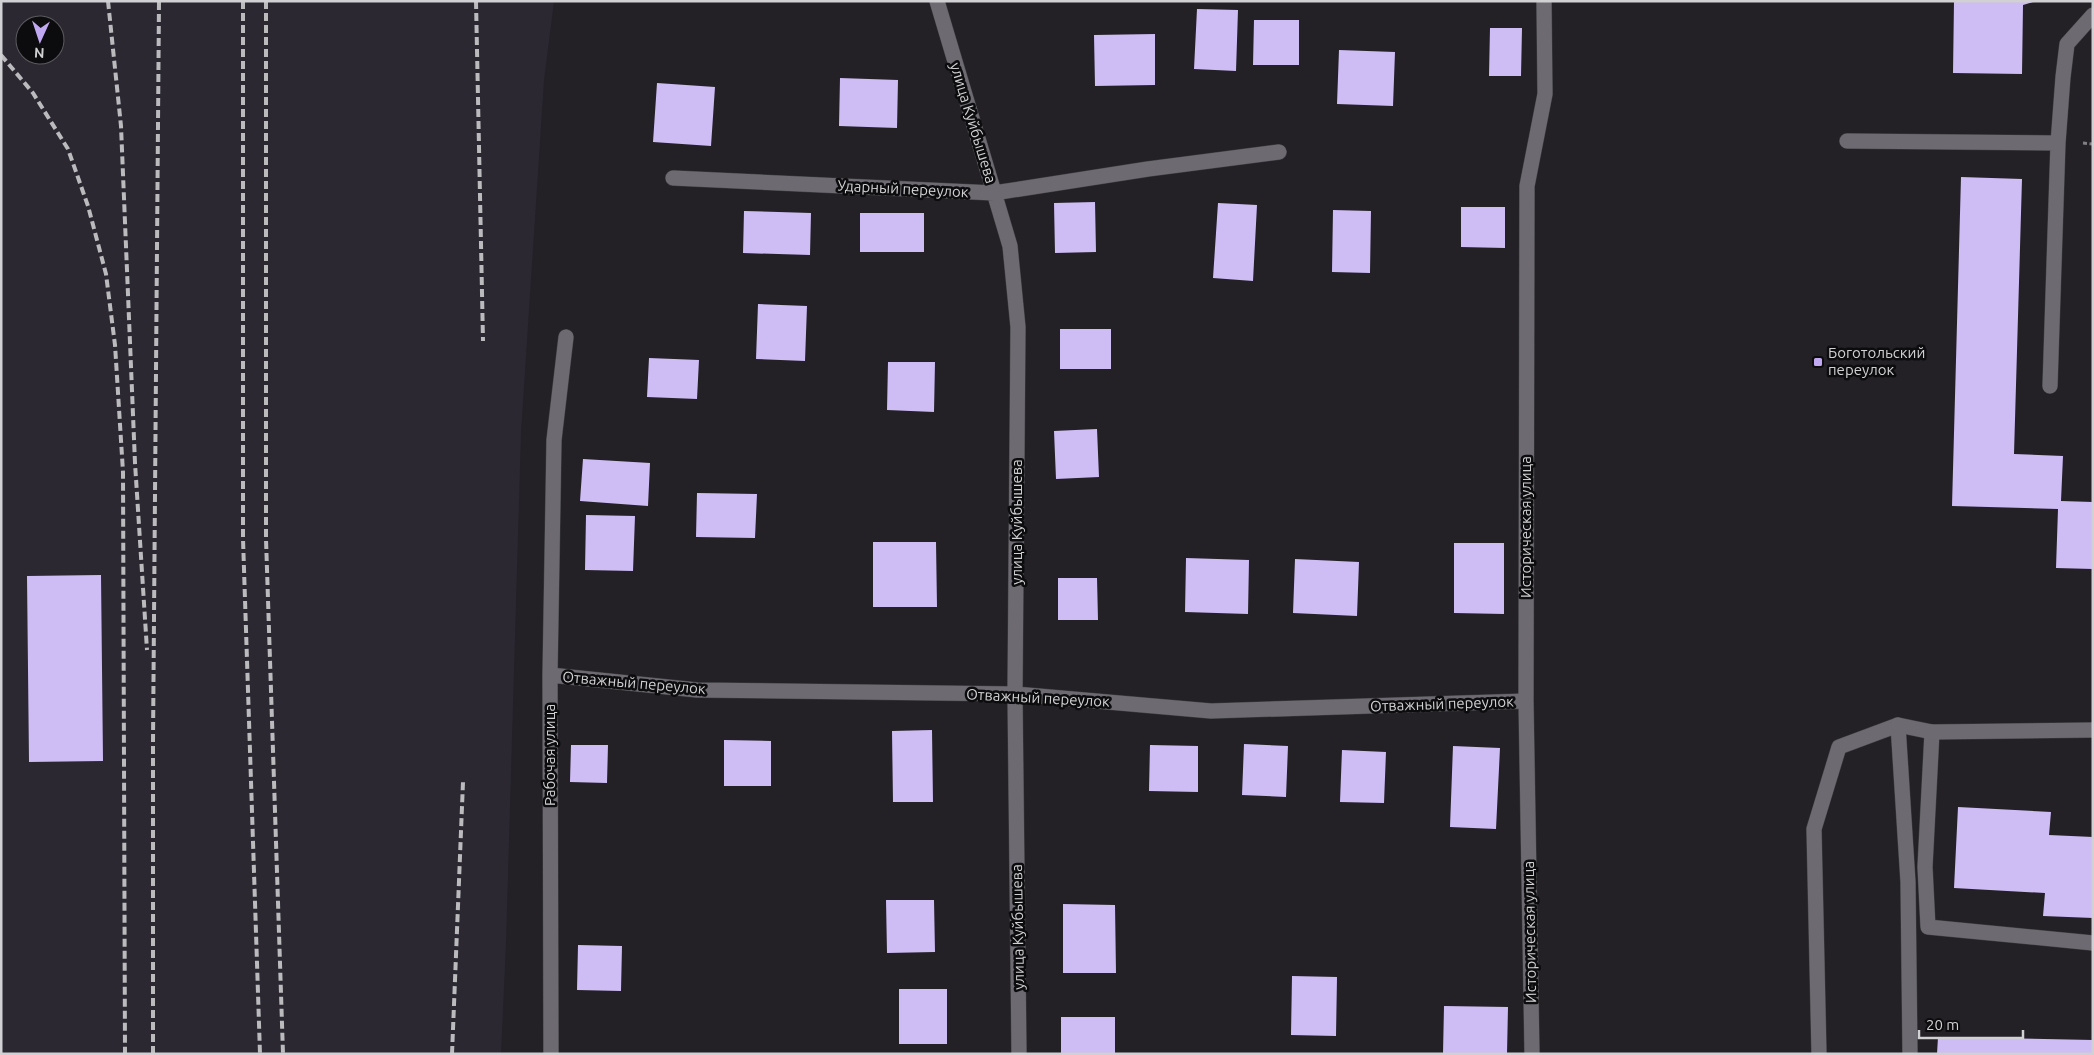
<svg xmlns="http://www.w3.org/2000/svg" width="2094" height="1055" font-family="Ubuntu,sans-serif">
<rect width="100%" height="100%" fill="#232126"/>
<!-- built -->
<path fill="#2b2832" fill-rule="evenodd" d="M1 1H554L544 80 521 432 506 942 501 1054H1ZM25 25H55V55H25Z"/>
<!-- building -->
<path fill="#cebcf5" d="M1954 1H2037L2023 5 2022 74 1953 73Z
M1197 9 1238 10 1236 71 1194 69Z
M1254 20H1299V65H1253Z
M1490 28H1522L1521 76H1489Z
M1155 34V85L1095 86 1094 35Z
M1339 50 1395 52 1393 106 1337 104Z
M840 78 898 80 897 128 839 126Z
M657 83 715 87 711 146 653 142Z
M1961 177 2022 179 2014 454 2063 456 2061 501 2093 502V569L2056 568 2058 509 1952 506Z
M1095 202 1096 252 1055 253 1054 203Z
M1218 203 1257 205 1253 281 1213 278Z
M1461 207H1505V248L1461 247Z
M1333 210 1371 211 1370 273 1332 272Z
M744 211 811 213 810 255 743 253Z
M860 213H924V252H860Z
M758 304 807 306 805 361 756 359Z
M1060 329H1111V369H1060Z
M649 358 699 360 697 399 647 397Z
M888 362H935L934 412 887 410Z
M1097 429 1099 477 1056 479 1054 431Z
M583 459 650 463 648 506 580 501Z
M697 493 757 494 755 538 696 537Z
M586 515 635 516 633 571 585 570Z
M873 542H936L937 607H873Z
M1454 543H1504V614L1454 613Z
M1186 558 1249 560 1248 614 1185 612Z
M1295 559 1359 562 1357 616 1293 613Z
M101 575 103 761 29 762 27 576Z
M1058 578H1097L1098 620H1058Z
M932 730 933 802H893L892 731Z
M724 740 771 741V786H724Z
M1244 744 1288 746 1286 797 1242 795Z
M571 745H608L607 783 570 782Z
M1150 745 1198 746V792L1149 791Z
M1453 746 1500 748 1496 829 1450 827Z
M1342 750 1386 752 1384 803 1340 802Z
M1958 807 2051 812 2049 835 2093 837V918L2043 916 2045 893 1954 888Z
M886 900H934L935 952 887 953Z
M1063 904 1115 905 1116 973H1063Z
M578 945 622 946 621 991 577 990Z
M1292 976 1337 977 1336 1036 1291 1035Z
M899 989H947V1044H899Z
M1444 1006 1508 1007 1507 1054H1443Z
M1061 1017H1115V1054H1061Z
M1938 1037 2093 1040V1054H1937Z"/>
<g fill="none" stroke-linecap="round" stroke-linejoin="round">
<defs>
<path id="service" d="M1847 141 2058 143
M2050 386 2058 143 2063 77 2067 44 2093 15
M1932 732 1925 867 1928 927 2093 943
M1819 1054 1814 829 1839 747 1898 725 1908 882 1910 1054"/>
<path id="minor" d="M937 1 1010 246 1018 327 1015 694 1019 1054
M673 178 994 193 1148 169 1279 152
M550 675 697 690 1015 694 1211 711 1526 701
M1898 725 1932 732 2093 730
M551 1054 550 675 554 440 566 337
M1532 1054 1526 701 1527 186 1545 94 1544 1"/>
</defs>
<!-- service casing -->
<use href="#service" stroke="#3f3e42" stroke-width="16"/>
<!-- minor casing -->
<use href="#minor" stroke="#3f3e42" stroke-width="16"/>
<!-- path -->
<path stroke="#807f82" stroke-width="3" stroke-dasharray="4 2.5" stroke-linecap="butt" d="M2083 143 2093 144"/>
<!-- service -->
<use href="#service" stroke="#6d6b71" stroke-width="15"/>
<!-- minor -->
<use href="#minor" stroke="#6d6b71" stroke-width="15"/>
<!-- rail -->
<path stroke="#bbbabd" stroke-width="4" stroke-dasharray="8 4" stroke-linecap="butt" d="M108 1 121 126 135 463 147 650
M243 1V539L260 1054
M266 1V539L283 1054
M476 1 483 341
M1 55 33 93 68 149 88 206 106 274 115 345 123 472 125 1054
M153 1054V741L159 1
M452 1054 463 782"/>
</g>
<!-- markers -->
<rect fill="#c1a8f3" stroke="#0c0b0d" stroke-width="2" x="1813" y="357" width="10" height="10" rx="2.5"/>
<g text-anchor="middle" stroke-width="5" stroke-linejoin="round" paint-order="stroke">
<!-- street labels -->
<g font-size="15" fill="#d1d0d3" stroke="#0c0b0d">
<text transform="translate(973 123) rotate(73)" y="5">улица Куйбышева</text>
<text transform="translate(903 189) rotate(3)" y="5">Ударный переулок</text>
<text transform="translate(1017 522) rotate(-90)" y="5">улица Куйбышева</text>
<text transform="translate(1526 527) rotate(-90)" y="5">Историческая улица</text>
<text transform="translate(634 683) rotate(5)" y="5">Отважный переулок</text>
<text transform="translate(1038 698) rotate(3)" y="5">Отважный переулок</text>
<text transform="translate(1442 704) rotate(-2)" y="5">Отважный переулок</text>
<text transform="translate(550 755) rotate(-90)" y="5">Рабочая улица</text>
<text transform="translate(1018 927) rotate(-91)" y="5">улица Куйбышева</text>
<text transform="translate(1530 932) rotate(-91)" y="5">Историческая улица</text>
</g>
<!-- poi labels -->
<g font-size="15" fill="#d1d0d3" stroke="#0c0b0d" text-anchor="start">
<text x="1828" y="358">Боготольский<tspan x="1828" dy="17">переулок</tspan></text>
</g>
</g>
<!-- border -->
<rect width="2094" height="1055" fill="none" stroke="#d1d0d3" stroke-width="5"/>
<!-- north arrow -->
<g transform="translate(40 40) rotate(183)"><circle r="24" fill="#0c0b0d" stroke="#5b5a5c"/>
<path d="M0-4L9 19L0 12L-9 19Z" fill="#c1a8f3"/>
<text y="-8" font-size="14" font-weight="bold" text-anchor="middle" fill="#d1d0d3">N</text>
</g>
<!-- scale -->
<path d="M1919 1030v8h104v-8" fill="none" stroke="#d1d0d3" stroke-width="2.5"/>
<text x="1926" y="1030" font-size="15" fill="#d1d0d3" stroke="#0c0b0d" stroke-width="4" paint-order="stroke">20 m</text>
</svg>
